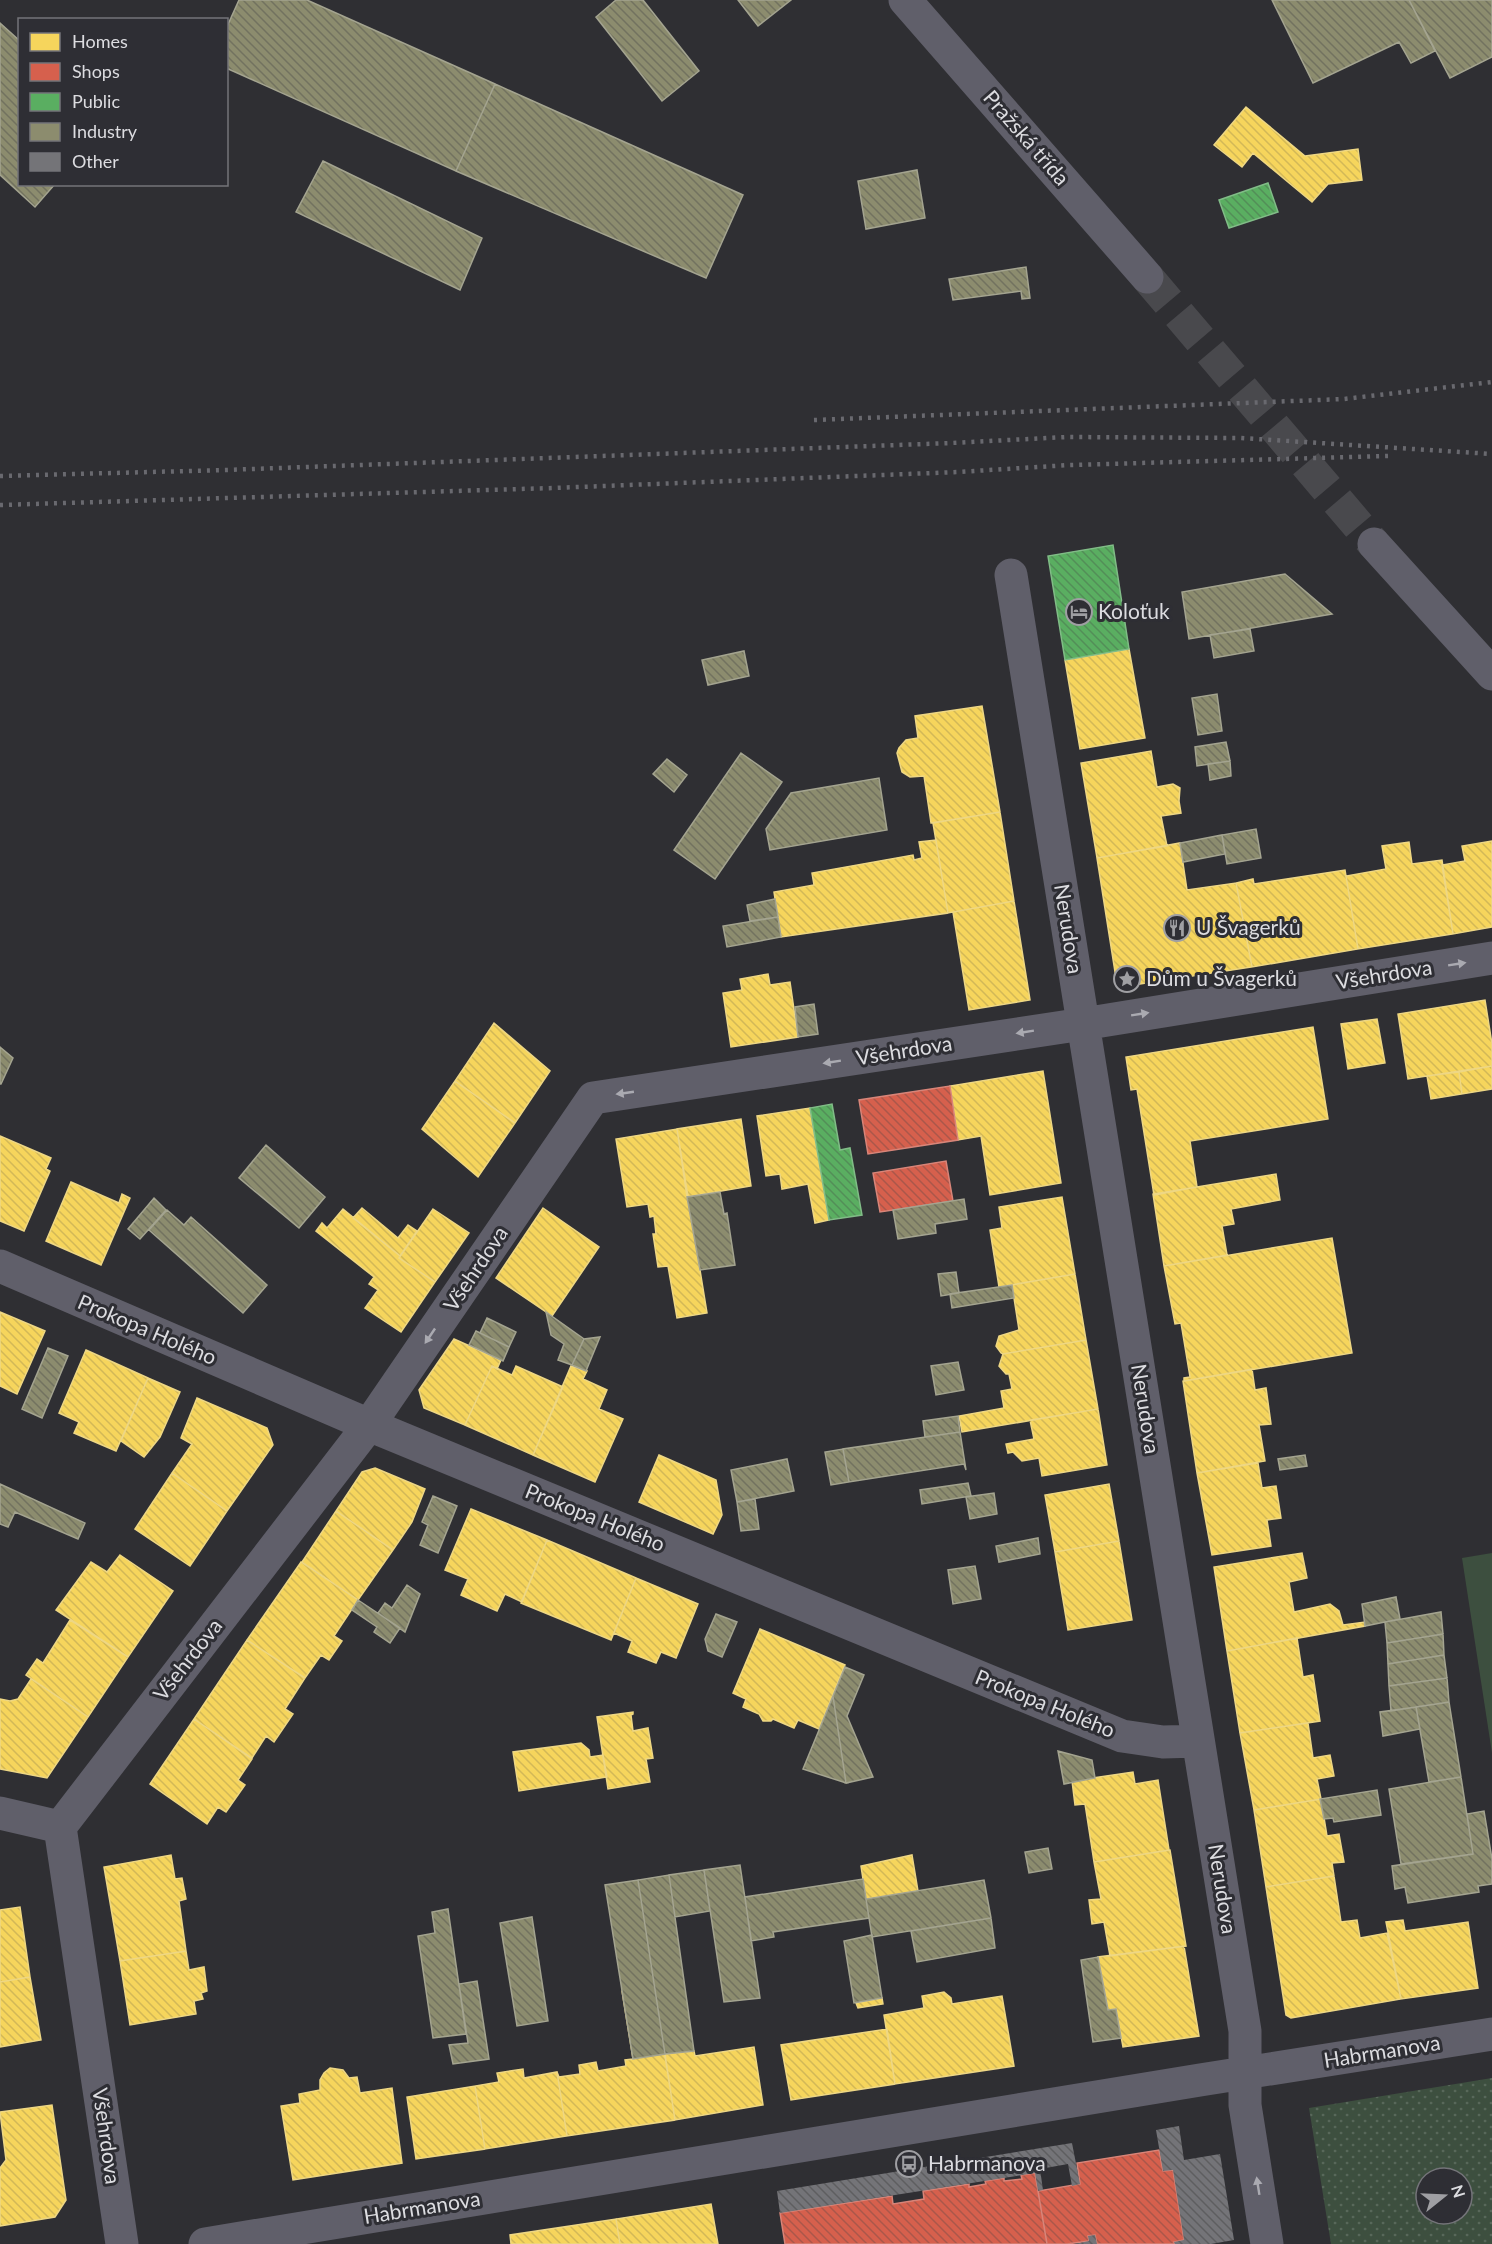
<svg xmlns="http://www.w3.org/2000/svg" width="1492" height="2244" font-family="Lato,sans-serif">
<defs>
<pattern id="park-dots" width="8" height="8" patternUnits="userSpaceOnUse" patternTransform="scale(1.5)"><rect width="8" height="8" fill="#3d4f3f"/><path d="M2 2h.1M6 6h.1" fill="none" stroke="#58685a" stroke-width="1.8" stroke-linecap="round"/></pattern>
<pattern id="homes-back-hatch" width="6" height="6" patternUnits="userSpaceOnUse" patternTransform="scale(1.5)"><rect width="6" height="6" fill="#f6d55c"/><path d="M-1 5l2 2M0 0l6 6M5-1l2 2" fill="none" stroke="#d2b857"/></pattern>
<pattern id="shops-back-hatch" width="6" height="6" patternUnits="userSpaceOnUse" patternTransform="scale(1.5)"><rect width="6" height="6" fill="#d6604d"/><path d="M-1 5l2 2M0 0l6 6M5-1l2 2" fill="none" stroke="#aa574a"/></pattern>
<pattern id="public-back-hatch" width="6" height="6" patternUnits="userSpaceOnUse" patternTransform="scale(1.5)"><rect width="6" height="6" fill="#5aae61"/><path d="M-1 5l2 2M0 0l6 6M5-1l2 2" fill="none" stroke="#538e58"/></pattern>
<pattern id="industry-back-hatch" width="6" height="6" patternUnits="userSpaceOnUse" patternTransform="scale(1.5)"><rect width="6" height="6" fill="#8c8c6e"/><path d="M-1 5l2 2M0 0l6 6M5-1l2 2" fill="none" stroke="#72725f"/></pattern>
<pattern id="building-back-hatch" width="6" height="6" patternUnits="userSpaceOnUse" patternTransform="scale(1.5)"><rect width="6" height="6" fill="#747478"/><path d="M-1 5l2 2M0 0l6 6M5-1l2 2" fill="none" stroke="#5e5e60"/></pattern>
</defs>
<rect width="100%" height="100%" fill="#2f2f33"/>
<!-- park -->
<path fill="url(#park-dots)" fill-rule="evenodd" d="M1492 2078V2244H1331L1309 2108ZM1426 2178H1462V2214H1426Z"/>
<!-- pitch -->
<path fill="#3d4f3f" d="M1492 1553V1753L1462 1558Z"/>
<!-- homes -->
<path fill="url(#homes-back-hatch)" stroke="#eed784" stroke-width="1.5" d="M1246 107 1305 156 1358 149 1362 180 1328 184 1312 202 1253 153 1242 167 1214 145Z
M1129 649 1145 738 1080 749 1065 660Z
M982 706 1000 812 931 823 924 776 910 777 902 772 897 753 899 748 906 740 918 738 915 716Z
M1151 751 1157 787 1173 784 1180 788 1179 801 1181 813 1161 816 1167 846 1097 858 1081 763Z
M1000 812 1014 901 948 913 933 823Z
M936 840 948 913 781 937 774 892 814 885 812 873 913 855 914 860 922 858 919 842Z
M1492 841V927L1453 934 1442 865 1465 861 1462 846Z
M1409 842 1412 864 1442 860 1453 934 1358 949 1346 876 1386 869 1382 846Z
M1180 843 1187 890 1236 883 1252 967 1127 986 1116 978 1097 858Z
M1345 870 1358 949 1252 967 1236 883 1253 879 1254 884Z
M1014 901 1030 1000 969 1010 953 912Z
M768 974 770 985 790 982 798 1037 731 1047 723 993 742 990 740 979Z
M1485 1000 1492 1044V1066L1408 1079 1398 1014Z
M1377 1019 1385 1063 1348 1069 1341 1024Z
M494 1023 550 1071 515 1123 455 1081Z
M1313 1027 1328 1119 1190 1141 1197 1187 1154 1195 1137 1089 1131 1090 1126 1057Z
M1492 1066V1089L1462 1094 1459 1072Z
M1043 1071 1061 1183 990 1195 981 1136 958 1140 950 1086Z
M1459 1072 1462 1094 1431 1099 1427 1076Z
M455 1081 515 1123 478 1177 422 1129Z
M810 1108 829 1220 815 1223 808 1184 782 1189 780 1174 766 1176 757 1116Z
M741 1119 751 1186 687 1197 677 1129Z
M677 1129 707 1313 677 1318 668 1266 658 1267 653 1234H656L654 1216 650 1217 648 1204 627 1207 616 1139Z
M0 1136 51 1158 46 1169 50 1171 24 1231 0 1221Z
M1276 1174 1280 1200 1231 1209 1234 1224 1222 1226 1227 1255 1164 1266 1153 1194Z
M71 1182 119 1203 122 1194 130 1198 101 1265 46 1241Z
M1062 1197 1075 1274 999 1287 990 1230 1002 1228 999 1207Z
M362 1208 398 1238 408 1225 417 1231 400 1256 353 1218Z
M543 1208 599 1247 552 1316 496 1278Z
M343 1209 400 1256 399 1258 435 1282 401 1332 365 1308 378 1290 369 1284 374 1277 316 1231 322 1223 327 1228Z
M433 1209 469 1233 435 1282 399 1258Z
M1332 1238 1352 1353 1184 1381V1378L1190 1377 1181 1323 1175 1324 1164 1266Z
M1075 1274 1086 1340 1003 1354 1001 1353 996 1346 999 1336 1019 1330 1012 1285Z
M0 1312 45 1331 17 1394 0 1386Z
M454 1339 501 1360 497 1369 492 1366 465 1425 424 1408 419 1390Z
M1086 1340 1098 1409 962 1432 959 1416 1004 1408 1001 1391 1012 1389 1009 1374H1006L999 1366 1003 1354Z
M86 1350 148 1378 116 1451 74 1433 79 1422 59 1413Z
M492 1366 512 1375 516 1366 563 1387 533 1455 465 1425Z
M571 1366 587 1371 583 1379 607 1390 599 1409 623 1419 595 1482 533 1455Z
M1252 1369 1255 1390 1266 1388 1271 1424 1259 1425 1265 1461 1197 1473 1183 1381Z
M148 1378 180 1392 160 1437 144 1457 121 1441Z
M197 1398 267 1428 273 1445 227 1511 172 1473 192 1444 181 1438Z
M1098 1409 1107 1465 1042 1476 1039 1458 1022 1461 1013 1452 1008 1453 1006 1444 1034 1439 1030 1420Z
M659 1455 716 1480 722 1515 713 1534 639 1502Z
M1258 1463 1262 1488 1276 1486 1281 1518 1267 1520 1271 1546 1212 1555 1197 1473Z
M375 1468 425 1489 412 1522 393 1550 336 1511 362 1472Z
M172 1473 227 1511 190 1566 135 1529Z
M1109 1484 1119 1541 1055 1552 1045 1495Z
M471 1509 547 1540 522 1602 505 1594 497 1611 461 1595 468 1579 445 1570Z
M336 1511 393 1550 358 1600 302 1562Z
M547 1540 636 1578 611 1640 521 1603Z
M1119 1541 1132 1620 1068 1630 1055 1552Z
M1302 1553 1307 1578 1289 1582 1294 1612 1330 1604 1339 1611 1343 1625 1365 1622V1626L1227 1651 1214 1567Z
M120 1555 173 1591 128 1657 56 1610 91 1562 107 1572Z
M301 1562 358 1600 334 1636 342 1641 329 1660 321 1655 305 1678 247 1640Z
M636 1578 698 1604 676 1658 661 1652 656 1663 628 1652 632 1641 614 1633Z
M70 1620 128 1657 88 1717 26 1675 37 1659 43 1663Z
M760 1629 845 1665 819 1729 798 1720 794 1728 773 1719 771 1721H763L759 1714 743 1707 746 1699 733 1693Z
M1297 1638 1303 1677 1313 1675 1320 1721 1240 1733 1227 1651Z
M247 1640 305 1678 285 1709 293 1714 274 1742 266 1736 252 1758 194 1719Z
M31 1679 88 1717 47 1778 0 1769V1699L10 1701 18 1699Z
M633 1712V1714L631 1715 633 1731 648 1728 653 1758 646 1759 650 1782 608 1789 597 1717Z
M194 1719 252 1759 238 1780 245 1785 226 1812 218 1807 207 1824 150 1784Z
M1308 1723 1313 1758 1330 1755 1334 1776 1317 1779 1321 1799 1254 1810 1240 1733Z
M581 1743 589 1750 590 1757 603 1755 607 1777 519 1791 513 1752Z
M1133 1772 1135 1784 1158 1780 1169 1850 1094 1862 1085 1804 1075 1805 1072 1781Z
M1321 1799 1327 1836 1339 1834 1344 1862 1332 1863 1334 1876 1266 1887 1254 1810Z
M1170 1850 1186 1946 1110 1956 1104 1922 1092 1924 1089 1900 1101 1899 1094 1862Z
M171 1855 175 1879 182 1878 186 1899 179 1901 186 1951 120 1961 104 1867Z
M912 1855 918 1891 866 1899 861 1866Z
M1334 1876 1341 1922 1357 1920 1360 1938 1387 1933 1401 1999 1291 2018 1286 2015 1266 1887Z
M20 1907 30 1977 0 1982V1910Z
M1403 1920 1405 1931 1468 1922 1478 1988 1401 1999 1386 1922Z
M1184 1946 1199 2036 1123 2047 1116 2009 1108 2010 1098 1957Z
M186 1951 189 1970 204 1967 207 1991 201 1993 203 1999 194 2001 196 2014 130 2025 120 1961Z
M30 1977 41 2040 0 2047V1982Z
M654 1986 675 2120 567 2136 557 2072 559 2077 580 2074 579 2065 596 2062 598 2071 626 2066 625 2060 633 2059 622 1991Z
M944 1992 951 1998 952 2004 1002 1996 1014 2066 895 2084 884 2015 924 2008 922 1996Z
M882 1998 883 2004 858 2008 856 2003Z
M887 2029 895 2084 791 2100 781 2045Z
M754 2047 763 2105 675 2120 665 2054 694 2051 695 2056Z
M330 2068 343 2070 349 2078 357 2077 360 2093 392 2088 402 2163 293 2180 281 2106 300 2103 299 2094 320 2090V2080L324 2073Z
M523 2069 524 2078 557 2072 567 2136 485 2149 475 2086 499 2082 497 2073Z
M475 2086 485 2149 416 2159 407 2097Z
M52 2105 66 2200 55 2217 0 2226V2168L6 2160 0 2112Z
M711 2204 718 2244H620L616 2219Z
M616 2219 620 2244H511L510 2235Z"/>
<!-- shops -->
<path fill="url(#shops-back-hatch)" stroke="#d88579" stroke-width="1.5" d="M950 1086 958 1140 868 1154 859 1100Z
M946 1161 953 1201 880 1212 873 1173Z
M1159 2150 1163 2171 1173 2170 1184 2240 1174 2242 1175 2244H1097L1095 2235 1088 2236 1089 2241 1067 2244H1047L1038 2191 1080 2184 1077 2163Z
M1035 2173 1047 2244H785L780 2213 892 2196 893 2204 924 2199 923 2191 969 2184V2187L986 2184 985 2181 1004 2178V2181L1022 2179 1021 2175Z"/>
<!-- public -->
<path fill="url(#public-back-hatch)" stroke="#81bc87" stroke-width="1.5" d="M1268 183 1278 212 1229 228 1219 200Z
M1113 545 1129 649 1065 660 1048 556Z
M832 1104 840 1150 850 1148 862 1215 829 1220 810 1108Z"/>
<!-- industry -->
<path fill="url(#industry-back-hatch)" stroke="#a4a490" stroke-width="1.5" d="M239 0H307L495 84 456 171 226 68V29Z
M616 0H643L699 71 662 101 596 17Z
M738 0H791L758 26Z
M1272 0H1409L1435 51 1411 63 1399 42 1313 83Z
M1409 0H1492V57L1450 78Z
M0 23 20 41V184H55L35 207 0 175Z
M495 84 743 195 706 278 456 171Z
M323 161 482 238 460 290 296 212Z
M917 170 925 218 866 229 858 181Z
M1026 267 1030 298 1022 299 1021 291 953 300 949 279Z
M1285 574 1332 614 1189 639 1182 592Z
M1250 629 1254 651 1214 658 1210 635Z
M744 651 749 676 708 685 702 660Z
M1217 694 1222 731 1198 735 1192 698Z
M1226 742 1230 761 1197 766 1195 747Z
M741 753 782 782 715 879 674 850Z
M667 759 687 775 674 792 653 774Z
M1230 761 1231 776 1210 780 1208 764Z
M879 778 887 830 770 850 766 829 791 793Z
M1256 829 1261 858 1227 864 1222 835Z
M1222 835 1225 854 1183 862 1180 843Z
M775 899 778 917 750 921 747 905Z
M778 917 781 937 727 947 723 926Z
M814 1004 818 1034 798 1037 795 1007Z
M0 1047 13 1058 1 1084H0Z
M266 1145 325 1197 299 1228 239 1178Z
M720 1192 724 1214 727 1213 735 1265 700 1270 687 1197Z
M154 1198 166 1210 140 1239 128 1229Z
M964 1199 967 1219 935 1224 936 1233 898 1239 893 1210Z
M167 1210 184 1225 191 1217 267 1285 243 1313 149 1230Z
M956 1272 959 1293 941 1296 938 1274Z
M1012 1285 1014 1298 952 1308 950 1294Z
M546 1312 584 1339 572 1365 558 1360 564 1344 551 1335Z
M487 1318 516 1332 509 1347 480 1333Z
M476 1331 509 1347 503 1361 469 1345Z
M600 1337 586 1371 572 1365 584 1339Z
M48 1348 68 1356 42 1418 22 1409Z
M958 1362 964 1390 936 1395 931 1366Z
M958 1416 960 1432 925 1437 923 1421Z
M960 1432 966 1470 964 1464 849 1482 843 1449Z
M843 1449 849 1482 831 1485 825 1452Z
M1305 1455 1307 1466 1280 1470 1278 1459Z
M787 1459 794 1491 737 1502 731 1470Z
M968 1483 971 1496 922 1504 920 1490Z
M0 1484 85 1523 78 1539 15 1512 8 1527 0 1524Z
M994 1493 997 1514 970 1519 966 1497Z
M433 1496 457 1506 438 1553 420 1545 428 1525 422 1522Z
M755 1499 759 1529 741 1531 737 1502Z
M1038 1538 1040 1554 999 1562 996 1546Z
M975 1566 981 1599 953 1604 948 1570Z
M407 1585 420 1594 405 1632 378 1613 385 1603 392 1608Z
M1396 1597 1400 1619 1365 1626 1362 1604Z
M358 1600 400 1628 390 1643 374 1632 377 1627 352 1610Z
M1441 1612 1443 1634 1387 1643 1385 1622Z
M716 1614 737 1622 722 1657 708 1651 705 1639Z
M1443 1634 1444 1655 1388 1664 1387 1643Z
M1444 1655 1447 1678 1389 1686 1388 1664Z
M845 1667 864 1675 847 1716 873 1777 846 1783 833 1696Z
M1447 1678 1449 1702 1391 1711 1389 1686Z
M833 1696 846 1783 803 1769Z
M1449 1702 1461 1777 1429 1782 1416 1707Z
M1416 1707 1420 1729 1383 1736 1380 1712Z
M1058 1751 1092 1760 1095 1778 1064 1784Z
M1461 1777 1473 1854 1401 1864 1389 1789Z
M1377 1790 1381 1815 1334 1822 1333 1818 1324 1819 1320 1799Z
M1484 1811 1492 1859V1884L1478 1886 1479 1892 1408 1903 1405 1887 1395 1889 1392 1866 1473 1854 1467 1814Z
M1048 1848 1052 1869 1029 1873 1025 1852Z
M740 1865 760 1998 724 2002 704 1870Z
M704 1870 710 1911 675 1917 669 1875Z
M669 1875 694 2051 665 2054 638 1880Z
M863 1879 869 1918 773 1932 774 1937 751 1941 745 1897Z
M638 1880 665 2054 633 2059 605 1885Z
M984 1880 991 1918 872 1937 866 1899Z
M448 1909 466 2034 433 2038 418 1936 435 1933 432 1912Z
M532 1917 548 2021 517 2026 500 1923Z
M991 1918 995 1948 917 1962 911 1931Z
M872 1935 882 1998 854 2003 844 1941Z
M1098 1957 1108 2010 1116 2009 1121 2038 1093 2042 1081 1960Z
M477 1981 489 2059 453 2064 449 2045 468 2043 459 1984Z"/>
<!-- building -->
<path fill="url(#building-back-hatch)" d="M1179 2126 1184 2160 1220 2154 1234 2240 1211 2244H1175L1174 2242 1184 2240 1173 2170 1163 2171 1156 2130Z
M1072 2143 1080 2184 1072 2186 1068 2164 1040 2169 1043 2190 1038 2191 1035 2173 780 2213 777 2191Z
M1095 2235 1097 2244H1075L1089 2241 1088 2236Z"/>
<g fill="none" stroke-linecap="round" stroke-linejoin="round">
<!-- tertiary-tunnel -->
<path stroke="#49494d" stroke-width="33" stroke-dasharray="33 16" stroke-linecap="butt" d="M1147 277 1374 544"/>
<!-- minor -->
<path stroke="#605f6a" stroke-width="33" d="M1011 575 1245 2031V2105L1267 2244
M0 1266 369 1425 1122 1736 1163 1742 1198 1741
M0 1813 60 1827
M122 2244 60 1827 369 1425 593 1098 1083 1024 1492 958
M205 2244 1200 2080 1492 2034"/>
<!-- tertiary -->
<path stroke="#605f6a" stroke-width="33" d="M905 0 1147 277
M1374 544 1492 674"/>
<!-- rail -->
<path stroke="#69696f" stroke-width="4.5" stroke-dasharray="3 6" stroke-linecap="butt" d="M814 420 1344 399 1492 382
M0 476 226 470 951 443 1067 437 1241 438 1492 454
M0 505 553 488 958 472 1070 465 1388 456"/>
</g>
<!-- one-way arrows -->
<defs><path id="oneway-solid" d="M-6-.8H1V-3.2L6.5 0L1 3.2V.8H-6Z" transform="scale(1.5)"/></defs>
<g fill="#aaaab1">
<use href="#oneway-solid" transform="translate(1457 964) rotate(-9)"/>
<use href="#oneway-solid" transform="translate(1140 1014) rotate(-9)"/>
<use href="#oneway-solid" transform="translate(1025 1032) rotate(171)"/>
<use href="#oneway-solid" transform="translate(832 1062) rotate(171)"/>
<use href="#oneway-solid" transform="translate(625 1093) rotate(172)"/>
<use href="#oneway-solid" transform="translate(430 1336) rotate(124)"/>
<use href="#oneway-solid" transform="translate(1258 2186) rotate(-99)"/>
</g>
<!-- icons -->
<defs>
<symbol id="hotel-ring" viewBox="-11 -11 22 22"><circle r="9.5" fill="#2e2e34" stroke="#9f9fa3" stroke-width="1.5"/><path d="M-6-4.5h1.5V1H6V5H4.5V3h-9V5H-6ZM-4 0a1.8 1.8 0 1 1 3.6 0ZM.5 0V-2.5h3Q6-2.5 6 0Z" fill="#9f9fa3"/></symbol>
<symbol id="restaurant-ring" viewBox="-11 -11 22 22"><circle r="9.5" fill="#2e2e34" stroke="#9f9fa3" stroke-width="1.5"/><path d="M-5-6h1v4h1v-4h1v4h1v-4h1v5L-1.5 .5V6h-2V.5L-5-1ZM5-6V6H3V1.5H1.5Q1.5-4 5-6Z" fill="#9f9fa3"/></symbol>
<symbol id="sight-ring" viewBox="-11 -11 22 22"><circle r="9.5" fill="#2e2e34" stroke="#9f9fa3" stroke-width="1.5"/><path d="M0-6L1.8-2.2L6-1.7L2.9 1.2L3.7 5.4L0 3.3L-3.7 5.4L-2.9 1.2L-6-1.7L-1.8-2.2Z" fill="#9f9fa3"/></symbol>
<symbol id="bus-ring" viewBox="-11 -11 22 22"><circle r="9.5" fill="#2e2e34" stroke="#9f9fa3" stroke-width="1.5"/><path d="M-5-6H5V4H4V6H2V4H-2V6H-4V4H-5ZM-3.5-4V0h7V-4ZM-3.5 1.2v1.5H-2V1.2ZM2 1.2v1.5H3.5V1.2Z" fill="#9f9fa3"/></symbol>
</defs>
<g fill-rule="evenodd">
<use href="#hotel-ring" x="1064" y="597" width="30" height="30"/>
<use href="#restaurant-ring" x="1162" y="913" width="30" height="30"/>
<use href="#sight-ring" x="1112" y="964" width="30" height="30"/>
<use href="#bus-ring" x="894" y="2149" width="30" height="30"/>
</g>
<g text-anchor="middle" stroke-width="6" stroke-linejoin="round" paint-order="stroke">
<!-- street labels -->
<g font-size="21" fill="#dcdce0" stroke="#2e2e34">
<text transform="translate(1026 138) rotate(49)" y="7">Pražská třída</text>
<text transform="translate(1068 929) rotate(81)" y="7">Nerudova</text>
<text transform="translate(1384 975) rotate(-9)" y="7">Všehrdova</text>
<text transform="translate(904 1051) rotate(-9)" y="7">Všehrdova</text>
<text transform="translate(476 1269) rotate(-56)" y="7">Všehrdova</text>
<text transform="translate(147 1330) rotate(23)" y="7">Prokopa Holého</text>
<text transform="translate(1145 1409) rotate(81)" y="7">Nerudova</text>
<text transform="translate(595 1518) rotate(22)" y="7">Prokopa Holého</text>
<text transform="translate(188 1660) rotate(-52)" y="7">Všehrdova</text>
<text transform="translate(1045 1704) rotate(22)" y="7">Prokopa Holého</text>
<text transform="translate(1222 1889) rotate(81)" y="7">Nerudova</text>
<text transform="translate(1382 2052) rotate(-9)" y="7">Habrmanova</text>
<text transform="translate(106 2136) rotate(82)" y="7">Všehrdova</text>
<text transform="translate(422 2208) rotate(-9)" y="7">Habrmanova</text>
</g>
<!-- poi labels -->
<g font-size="21" fill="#dcdce0" stroke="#2e2e34" text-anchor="start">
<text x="1098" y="619">Koloťuk</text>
<text x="1196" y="935">U Švagerků</text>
<text x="1146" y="986">Dům u Švagerků</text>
<text x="928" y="2171">Habrmanova</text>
</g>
</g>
<!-- legend -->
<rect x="18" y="18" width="210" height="168" fill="#2e2e34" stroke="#747479" stroke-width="1.5"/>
<rect x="30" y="33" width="30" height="18" fill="#f6d55c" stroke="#747479" stroke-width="1.5"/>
<text x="72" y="48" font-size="18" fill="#dcdce0">Homes</text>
<rect x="30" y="63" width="30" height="18" fill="#d6604d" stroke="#747479" stroke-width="1.5"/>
<text x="72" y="78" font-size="18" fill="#dcdce0">Shops</text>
<rect x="30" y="93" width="30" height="18" fill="#5aae61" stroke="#747479" stroke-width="1.5"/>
<text x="72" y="108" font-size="18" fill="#dcdce0">Public</text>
<rect x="30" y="123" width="30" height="18" fill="#8c8c6e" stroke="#747479" stroke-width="1.5"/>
<text x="72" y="138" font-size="18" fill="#dcdce0">Industry</text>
<rect x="30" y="153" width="30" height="18" fill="#747478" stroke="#747479" stroke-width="1.5"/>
<text x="72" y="168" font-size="18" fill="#dcdce0">Other</text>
<!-- north arrow -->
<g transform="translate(1444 2196) rotate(72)"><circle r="28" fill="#2e2e34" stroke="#747479" stroke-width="1.5"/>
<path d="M0-4.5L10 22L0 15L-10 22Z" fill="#9f9fa3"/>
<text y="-9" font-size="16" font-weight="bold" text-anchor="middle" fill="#dcdce0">N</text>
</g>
</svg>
